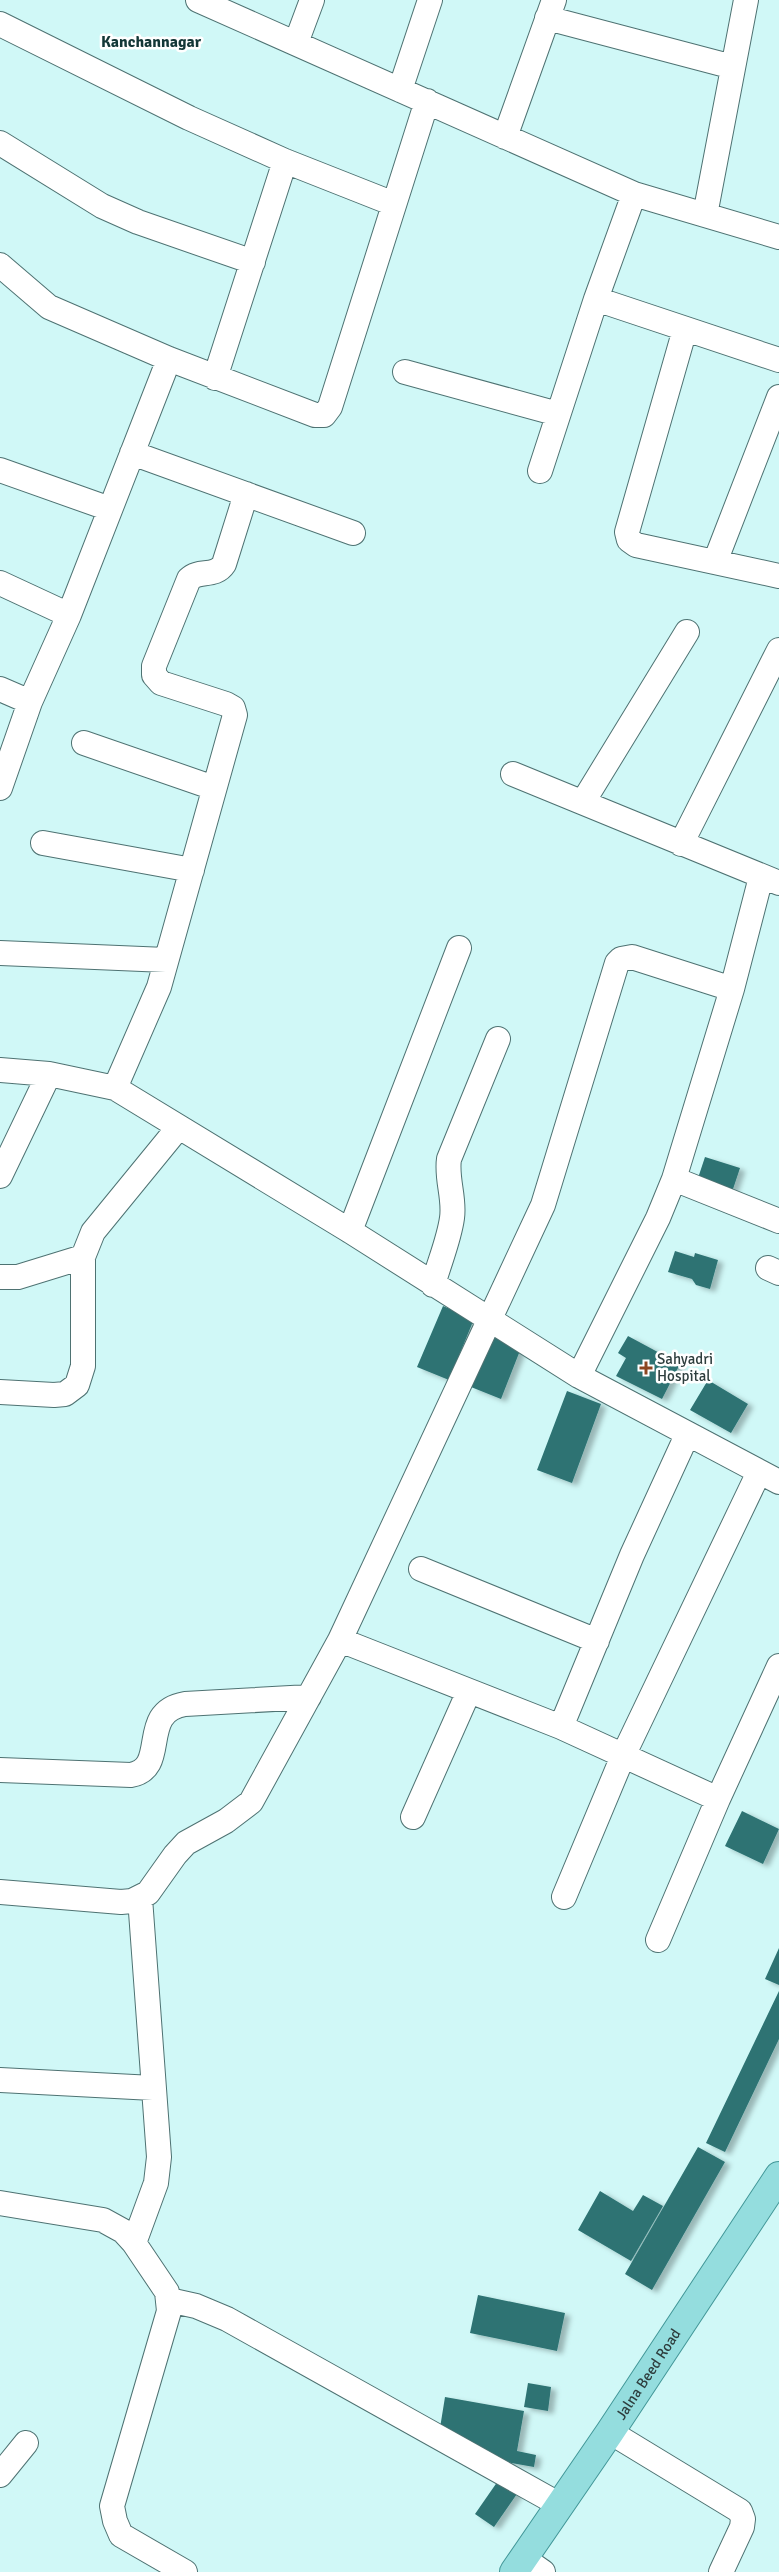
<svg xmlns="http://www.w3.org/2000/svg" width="779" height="2572" font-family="Signika,sans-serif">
<defs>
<filter id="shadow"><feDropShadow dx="5.5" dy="3" stdDeviation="2.5" flood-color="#0004"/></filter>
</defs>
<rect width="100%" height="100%" fill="#d0f8f7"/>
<!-- building -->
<path fill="#2d7373" filter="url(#shadow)" d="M705 1157 740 1168 732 1192 698 1178Z
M675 1251 694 1257 695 1253 718 1260 710 1289 696 1285 692 1279 668 1272Z
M443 1306 474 1319 449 1380 417 1367Z
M491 1336 521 1348 501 1399 471 1387Z
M628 1336 680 1364 662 1399 616 1376 626 1358 618 1353Z
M708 1380 748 1404 731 1433 690 1410Z
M567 1391 601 1404 572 1483 537 1470Z
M742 1811 779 1829 763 1864 725 1846Z
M779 1948V1985L765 1979Z
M779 1991V2039L725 2152 706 2143Z
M698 2147 725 2162 652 2290 625 2274Z
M600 2191 633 2211 643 2195 663 2206 631 2261 578 2230Z
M478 2295 565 2313 557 2351 470 2333Z
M528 2383 551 2387 548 2411 524 2407Z
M445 2397 524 2411 517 2451 536 2455 534 2467 483 2458 440 2428Z
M500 2478 519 2491 494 2527 475 2514Z"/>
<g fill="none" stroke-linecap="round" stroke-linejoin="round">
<defs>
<path id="minor" d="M198 0 634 194 779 237
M547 18 733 67
M0 24 189 118 285 161 394 204
M296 43 312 0
M400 90 430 0
M505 137 554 0
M0 143 102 206 138 222 253 262
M705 215 746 0
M0 265 49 307 169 359 315 415H324L330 407 427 101
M596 299 779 360
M685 329 627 532 629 540 636 545 779 576
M405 372 558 414
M215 378 285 161
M132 453 353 533
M0 470 110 509
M540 471 596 299 634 194
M715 562 779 397
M0 583 69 615
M0 689 30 702
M84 743 214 788
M513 774 779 883
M0 788 30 702 69 615 169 359
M583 802 687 632
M43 843 192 870
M681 844 779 650
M0 953 166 960
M732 989 632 957 621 959 617 963 543 1205 340 1640 561 1727 718 1799 779 1666
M0 1070 49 1074 115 1088 350 1231 579 1376 779 1482
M115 1088 159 987 235 715 233 708 226 704 161 683 154 675V666L189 579C199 569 215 578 224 564L246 494
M0 1176 49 1074
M674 1179 779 1221
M350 1231 459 948
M768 1268 779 1273
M0 1277H18L83 1257
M433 1285C439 1263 449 1240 452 1218 455 1198 446 1179 449 1159L498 1039
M579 1376 658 1218 674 1179 732 989 761 877
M0 1392 54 1395 65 1394 77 1385 83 1366V1257L93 1232 178 1128
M421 1569 597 1641
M561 1727 632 1555 687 1435
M0 1770 131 1775C170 1768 137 1712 185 1704L309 1697
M413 1817 469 1691
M0 1892 121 1902 132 1901 148 1893 175 1855 186 1843 226 1821 251 1802 340 1640
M564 1897 623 1756 759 1472
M658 1940 718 1799
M0 2080 153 2088
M0 2203 103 2220 123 2231 134 2243 167 2292 169 2311 112 2506 115 2521 121 2535 185 2572
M134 2243 156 2183 159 2157 140 1898
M169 2300 196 2306 227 2319 560 2505
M610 2432 740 2511 743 2519 742 2527 721 2572
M0 2475 26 2443
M523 2558 543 2572"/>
<g id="major">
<path id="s1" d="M514 2572 610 2432 779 2176"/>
</g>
</defs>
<!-- minor casing -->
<use href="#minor" stroke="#4e7272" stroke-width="26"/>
<!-- major casing -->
<use href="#major" stroke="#429798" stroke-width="30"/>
<!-- minor -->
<use href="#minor" stroke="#fff" stroke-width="24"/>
<!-- major -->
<use href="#major" stroke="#94ddde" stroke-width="28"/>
</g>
<!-- markers -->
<path fill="#8c4621" stroke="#fff" stroke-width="2" d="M643.5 1360.5h5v5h5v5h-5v5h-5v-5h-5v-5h5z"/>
<g text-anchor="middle" stroke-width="5" stroke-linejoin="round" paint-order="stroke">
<!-- poi labels -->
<g font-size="15" fill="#2e3e3e" stroke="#fff" text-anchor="start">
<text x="657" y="1364">Sahyadri<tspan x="657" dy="17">Hospital</tspan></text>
</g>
<!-- street labels -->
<g font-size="15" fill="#2e3e3e" stroke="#fff">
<text dy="5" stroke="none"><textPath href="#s1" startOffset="239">Jalna Beed Road</textPath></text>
</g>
<!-- neighbourhood labels -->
<g font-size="16" font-weight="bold" fill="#133737" stroke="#fff">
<text x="151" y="47">Kanchannagar</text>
</g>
</g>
</svg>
